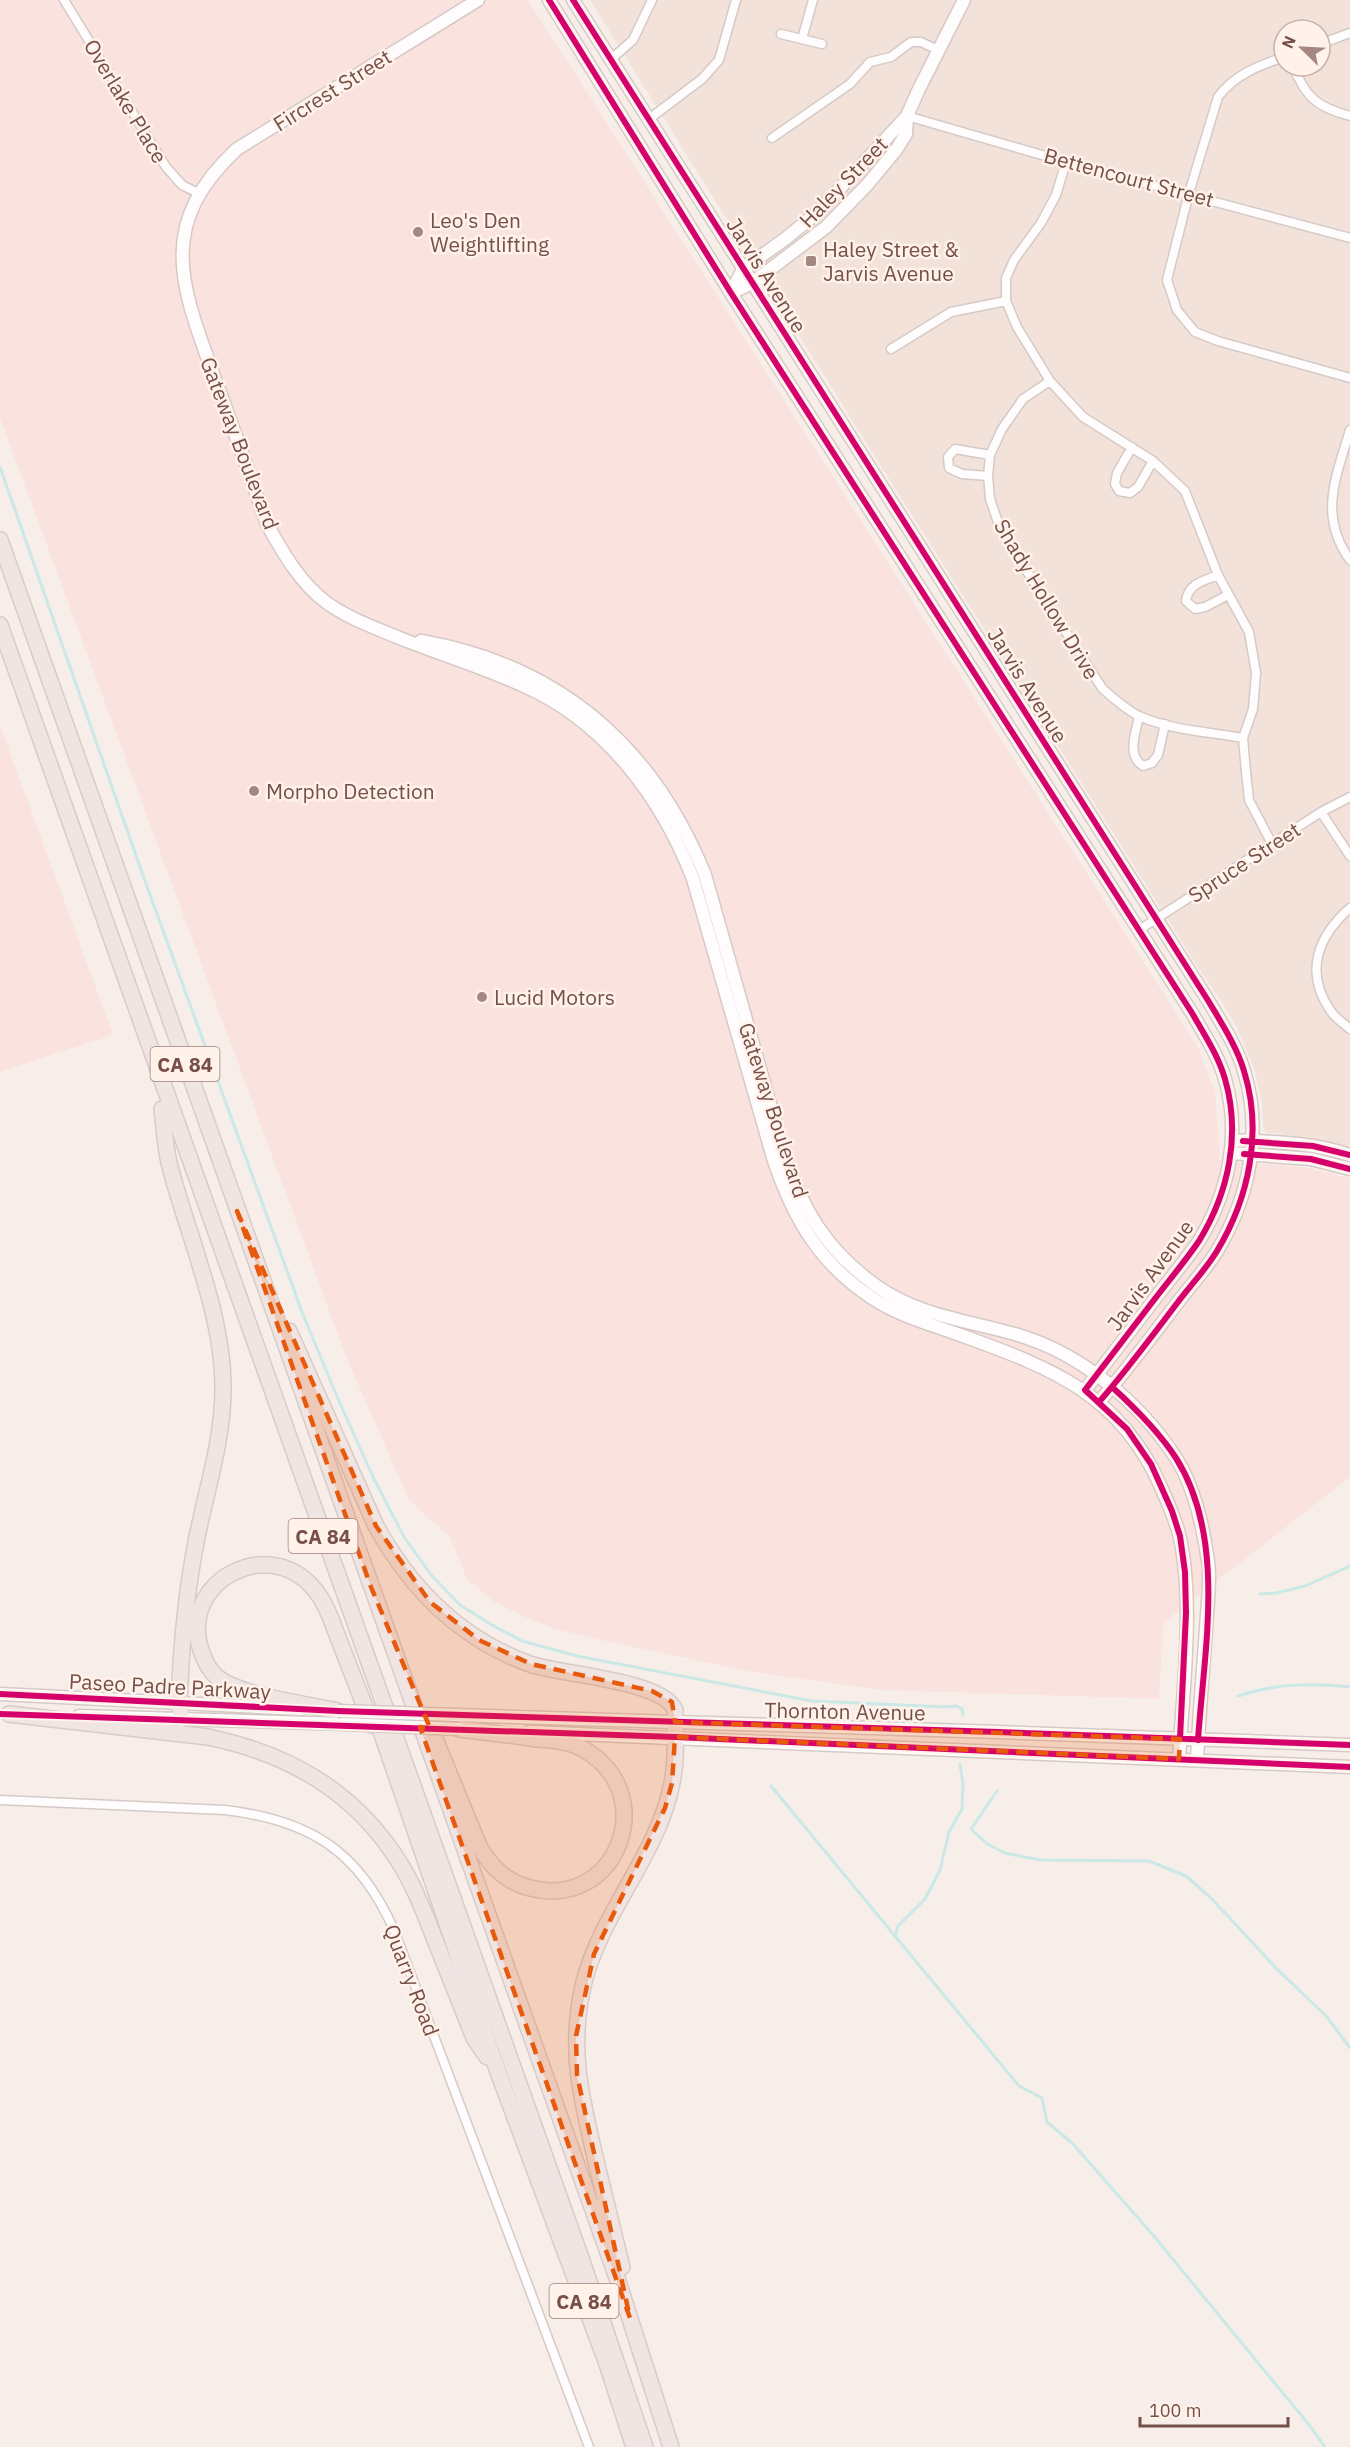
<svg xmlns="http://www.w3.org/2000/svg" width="1350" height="2447" font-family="'IBM Plex Sans',sans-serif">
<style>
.residential{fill:#f3e2d9;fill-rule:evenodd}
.commercial{fill:#fae3df}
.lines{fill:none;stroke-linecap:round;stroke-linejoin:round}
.stream{stroke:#cae9e6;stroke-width:3}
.street-casing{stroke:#d5cac6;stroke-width:11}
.secondary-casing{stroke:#d6c9c6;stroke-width:15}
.highway-casing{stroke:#d8cbc8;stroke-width:18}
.street{stroke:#fefcfc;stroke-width:8}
.secondary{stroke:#fefcfc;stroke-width:12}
.highway{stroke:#f1e5e4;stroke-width:15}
.secondary-bridge-casing{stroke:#d6c9c6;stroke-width:15;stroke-linecap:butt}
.secondary-bridge{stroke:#fefcfc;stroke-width:12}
.cycleway-casing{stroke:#fff2ea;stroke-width:10}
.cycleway{stroke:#d6006c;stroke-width:6}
.marked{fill:#e8590c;fill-opacity:0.2;stroke:#e8590c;stroke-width:4.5;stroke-dasharray:12 8;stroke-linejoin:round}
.poi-dot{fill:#a38780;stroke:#fff2ea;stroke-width:2}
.labels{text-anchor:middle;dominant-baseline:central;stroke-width:5;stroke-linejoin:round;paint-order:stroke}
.shield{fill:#fff2ea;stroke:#9f8079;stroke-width:1.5}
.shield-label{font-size:20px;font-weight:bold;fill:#764f48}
.street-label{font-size:21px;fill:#764f48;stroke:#fff2ea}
.poi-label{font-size:21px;fill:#764f48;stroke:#fff2ea;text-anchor:start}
</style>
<rect width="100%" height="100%" fill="#f7eee9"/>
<path class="residential" d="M590,0H1350V1146L1275,1133L1267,1134L1263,1127L1262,1102L1254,1068L1236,1026L1221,1000L1201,972L857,428ZM1284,30H1320V66H1284Z"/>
<path class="commercial" d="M0,0H528L1198,1047L1215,1092L1220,1160L1302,1167L1350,1178V1477L1163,1623L1159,1699L881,1690L753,1672L609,1642L552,1628L523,1616L493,1601L467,1579L450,1537L409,1500L347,1359L0,418Z
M0,725L113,1035L0,1072Z"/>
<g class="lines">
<path class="stream" d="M0,467L141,870L302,1312L338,1399L374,1479L404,1537L432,1576L460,1605L492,1625L522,1641L577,1656L812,1701L945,1707L957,1706L962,1709L963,1715
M1260,1594L1276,1593L1305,1586L1350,1566
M1238,1696C1278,1683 1310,1683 1350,1687
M771,1786L1019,2086L1042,2098L1047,2122L1072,2143L1153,2235L1310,2426L1325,2447
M997,1791L971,1829L987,1844L1005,1853L1040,1860L1149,1861L1186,1876L1211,1898L1276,1968L1327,2017L1350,2048
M895,1937L898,1926L925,1899L940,1870L949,1832L962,1809L963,1784L960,1764"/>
<g class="street-casing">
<path id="street" d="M64,0L166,167L182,185L198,193
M781,34L822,44
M802,39L813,0
M1320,44L1350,33
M1284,57C1258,66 1234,75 1218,97L1189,193L1167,280L1177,310L1195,332L1218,341L1350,378
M610,60L633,40L652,0
M1293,66C1306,98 1317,107 1350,116
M907,116L1066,162L1350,238
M649,119L702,79L719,60L736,0
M772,138L850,84L870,62L891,57L911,42H921L938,50
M1066,162L1056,195L1041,223L1014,260L1006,278V301L1017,327L1050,381L1083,417L1153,461L1185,491L1218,575L1249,632L1256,673L1253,709L1243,738L1246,772L1249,800L1272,844
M891,349L951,312L1006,301
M1050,381L1023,399L1002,429L990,455L988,476L990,499L1001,531L1102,688C1113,698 1125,709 1139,716C1170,730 1210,732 1243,738
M1350,430C1336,477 1318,516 1350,560
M1132,447L1117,473L1115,484L1119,491L1130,493L1138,487L1153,461
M988,476L962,474L949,468L948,457L955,449L990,455
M1218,575C1203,581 1188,584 1186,601L1195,609L1205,607L1228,595
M1139,716C1136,733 1126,755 1143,766L1152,763L1158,755L1165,724
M1321,812L1350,856
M1350,908C1318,936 1304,972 1330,1010C1334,1017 1343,1023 1350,1029
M1139,930L1321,812L1350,797
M0,1800L225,1810C310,1820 359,1851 394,1930L589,2447"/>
</g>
<g class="secondary-casing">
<path id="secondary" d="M478,0L237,149C153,227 183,289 216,382C234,429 250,476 267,524C283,553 300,583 327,603C348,618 373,627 397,637C439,654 483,667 524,686C606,722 662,799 693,879L774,1161C794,1219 819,1263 872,1298C899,1316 933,1325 963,1336C1052,1368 1121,1395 1161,1487C1168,1503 1176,1520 1180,1538C1194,1604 1183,1690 1179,1759
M549,0L731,293L1192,1013C1204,1034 1218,1055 1225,1079C1241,1134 1229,1192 1199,1241C1186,1260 1171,1278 1157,1296C1133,1327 1109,1359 1085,1390
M573,0L1209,1002C1222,1024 1237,1047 1244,1071C1263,1132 1249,1198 1217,1251C1206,1269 1191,1285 1178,1302C1152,1336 1127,1370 1099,1402
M731,293L752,283L826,227L867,185L896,150L906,134L907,116L919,89L964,0
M731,293L743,269L785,239L818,212L907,116
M421,641C559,665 653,746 705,875L785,1157C805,1214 828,1252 878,1287C919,1316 971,1321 1018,1335C1082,1354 1140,1403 1176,1458C1195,1488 1203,1526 1208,1561C1211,1582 1207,1607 1206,1629C1203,1673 1199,1716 1197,1760
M1233,1140C1273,1142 1312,1142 1350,1155
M1232,1153L1311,1159L1350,1169
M0,1694L301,1709
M456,1715L998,1732L1350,1745
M79,1716L343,1724
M529,1732L1350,1767"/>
</g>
<g class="highway-casing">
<path id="highway" d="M0,540L616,2275L671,2447
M0,625L582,2261L645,2447
M162,1109C164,1126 165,1145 169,1163C187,1234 224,1315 223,1389C223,1439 207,1488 197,1537C186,1592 181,1648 179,1704L182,1719
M289,1331L376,1526C411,1589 460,1639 530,1664C561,1675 663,1680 675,1710C675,1734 677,1760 672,1783C658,1855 602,1911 584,1982C568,2048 581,2097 596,2161C605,2197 613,2232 622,2267
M338,1711C308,1704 238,1696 216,1676C210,1671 205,1661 202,1653C175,1581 273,1530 318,1594C328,1607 333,1625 339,1640C350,1668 361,1696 372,1725
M9,1714L208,1737C290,1754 356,1792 401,1865C415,1888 425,1914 435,1940C448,1973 461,2005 474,2038L487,2057
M375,1714L498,2072L606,2361L634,2447
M431,1729L479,1846C491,1867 506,1882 530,1888C619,1911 662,1790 581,1748C568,1741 551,1740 536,1739C511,1735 485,1732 459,1729"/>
</g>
<use href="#street" class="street"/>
<use href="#secondary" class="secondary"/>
<use href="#highway" class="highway"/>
<g class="secondary-bridge-casing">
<path id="secondary-bridge" d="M338,1711L456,1715
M343,1724L459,1729"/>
</g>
<use href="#secondary-bridge" class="secondary-bridge"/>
<g class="cycleway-casing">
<path id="cycleway" d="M549,0L731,293L1192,1013C1204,1034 1218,1055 1225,1079C1241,1134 1229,1192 1199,1241C1186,1260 1171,1278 1157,1296C1133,1327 1109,1359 1085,1390L1127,1429L1151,1464L1172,1511L1180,1536L1185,1572L1186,1613L1180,1739
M573,0L1209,1002C1222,1024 1237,1047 1244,1071C1263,1132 1249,1198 1217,1251C1206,1269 1191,1285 1178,1302C1152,1336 1127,1370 1099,1402
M1243,1141L1313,1146L1350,1155
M1244,1154L1311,1159L1350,1169
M1112,1387C1135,1408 1159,1432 1176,1458C1227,1539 1204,1650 1198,1740
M0,1694L338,1711L998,1732L1350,1745
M0,1714L675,1737L1350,1767"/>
</g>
<use href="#cycleway" class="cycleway"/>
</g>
<path class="marked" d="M237,1211L376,1526L430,1602L479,1640L531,1664L652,1691L672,1702L675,1722L1180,1739L1179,1759L675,1737L672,1783L665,1808L594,1954L576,2036L577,2075L630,2318L420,1727L430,1728L371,1587Z"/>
<g class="poi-dot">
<circle cx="418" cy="232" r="6"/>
<rect x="805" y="255" width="12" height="12" rx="3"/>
<circle cx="254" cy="791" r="6"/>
<circle cx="482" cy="997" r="6"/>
</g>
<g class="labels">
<g class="shield">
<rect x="150.5" y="1047" width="69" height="34" rx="4.5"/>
<rect x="288.5" y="1519" width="69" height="34" rx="4.5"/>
<rect x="549.5" y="2284" width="69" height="34" rx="4.5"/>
</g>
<g class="shield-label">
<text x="185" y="1064">CA 84</text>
<text x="323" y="1536">CA 84</text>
<text x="584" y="2301">CA 84</text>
</g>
<g class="street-label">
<text transform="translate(332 90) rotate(-32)">Fircrest Street</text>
<text transform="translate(126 101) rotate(59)">Overlake Place</text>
<text transform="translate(1129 177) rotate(15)">Bettencourt Street</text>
<text transform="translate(843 182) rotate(-46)">Haley Street</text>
<text transform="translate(767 275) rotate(58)">Jarvis Avenue</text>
<text transform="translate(240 443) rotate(69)">Gateway Boulevard</text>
<text transform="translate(1047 599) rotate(59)">Shady Hollow Drive</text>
<text transform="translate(1028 685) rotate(58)">Jarvis Avenue</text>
<text transform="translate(1244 862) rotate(-33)">Spruce Street</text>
<text transform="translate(774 1110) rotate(72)">Gateway Boulevard</text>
<text transform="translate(1150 1275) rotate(-54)">Jarvis Avenue</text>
<text transform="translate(170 1686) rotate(3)">Paseo Padre Parkway</text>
<text transform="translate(845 1711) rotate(1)">Thornton Avenue</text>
<text transform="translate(412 1980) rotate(69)">Quarry Road</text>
</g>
<g class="poi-label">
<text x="430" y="220">Leo's Den<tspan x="430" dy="24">Weightlifting</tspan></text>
<text x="823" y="249">Haley Street &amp;<tspan x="823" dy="24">Jarvis Avenue</tspan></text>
<text x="266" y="791">Morpho Detection</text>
<text x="494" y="997">Lucid Motors</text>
</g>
</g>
<g transform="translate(1302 48) rotate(294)"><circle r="28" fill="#fff2ea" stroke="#c8b1a9" stroke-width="1.5"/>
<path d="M0-4.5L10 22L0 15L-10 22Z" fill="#a38780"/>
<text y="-9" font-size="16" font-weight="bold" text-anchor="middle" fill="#764f48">N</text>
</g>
<path d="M1140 2417v9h148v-9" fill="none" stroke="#764f48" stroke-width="3"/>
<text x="1149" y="2417" font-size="18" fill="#764f48" stroke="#fff2ea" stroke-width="4.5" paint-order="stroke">100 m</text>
</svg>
